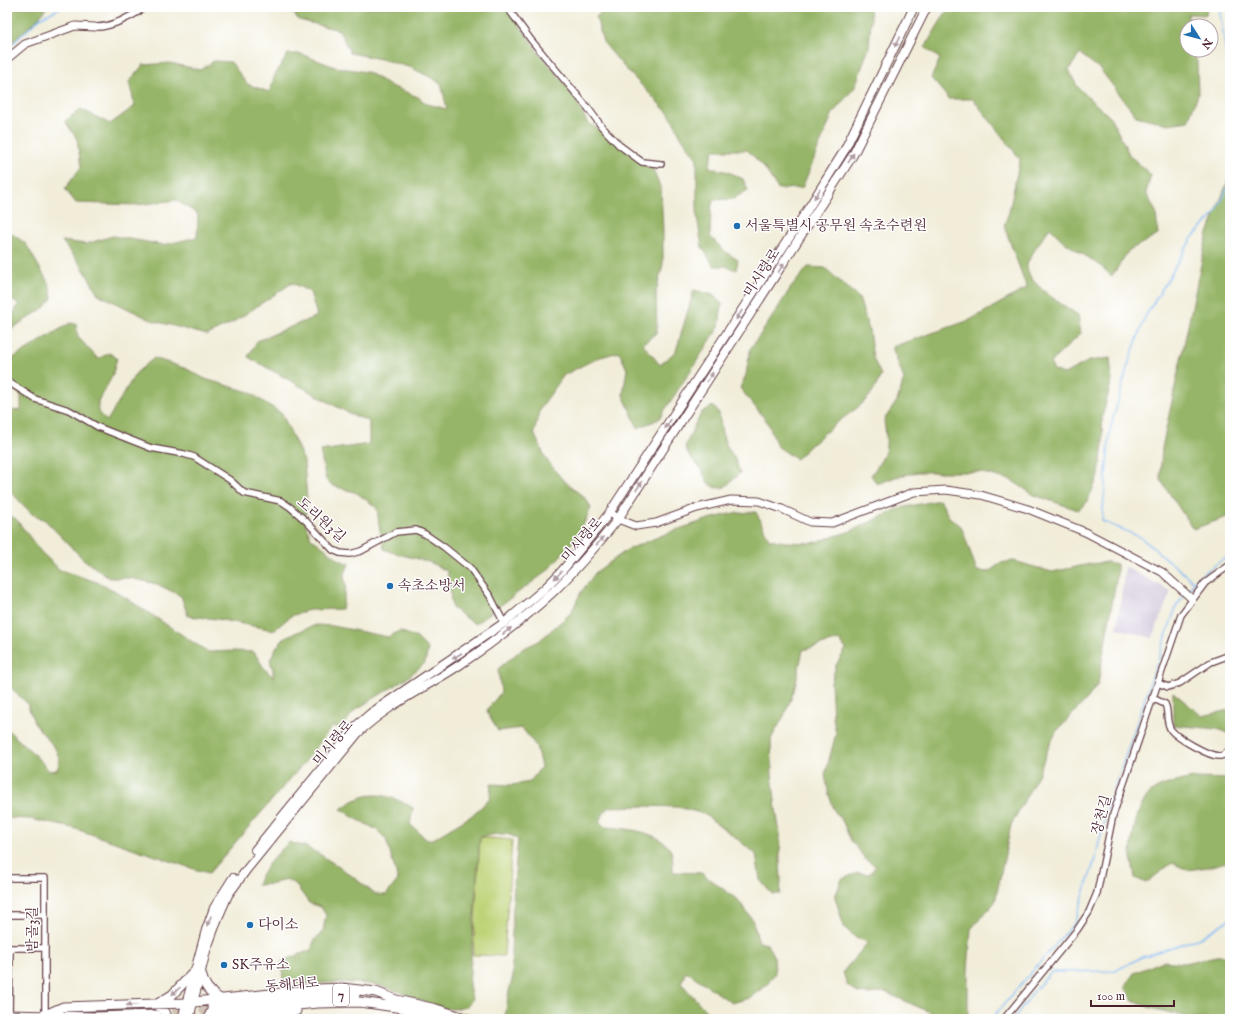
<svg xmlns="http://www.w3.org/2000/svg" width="1237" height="1026" font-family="'IM FELL English','Noto Serif KR',serif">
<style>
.industrial{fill:#cbbfd5}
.green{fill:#bdd377;stroke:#847951}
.forest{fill:#96b568;stroke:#706a4a}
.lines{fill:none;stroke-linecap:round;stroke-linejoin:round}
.stream{stroke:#85bbf4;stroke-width:1.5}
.primary-tunnel{stroke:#d0c4b6;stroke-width:9;stroke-dasharray:9 4.5;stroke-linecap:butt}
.minor-casing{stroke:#633e45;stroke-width:8}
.tertiary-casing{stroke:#633e45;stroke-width:9}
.secondary-casing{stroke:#633e45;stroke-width:10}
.primary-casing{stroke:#633e45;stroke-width:11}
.minor{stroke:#fff;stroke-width:5.5}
.tertiary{stroke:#fff;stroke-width:7}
.secondary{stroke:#fff;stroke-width:8}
.primary{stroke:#fff;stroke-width:9}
.oneway{fill:#ae9aa0}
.poi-dot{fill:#1f6fb2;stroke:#fff;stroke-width:1.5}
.labels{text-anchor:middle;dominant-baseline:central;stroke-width:3;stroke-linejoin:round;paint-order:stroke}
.shield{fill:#fff;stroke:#80626b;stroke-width:1}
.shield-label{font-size:13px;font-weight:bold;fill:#4a1f2b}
.poi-label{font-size:14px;fill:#4a1f2b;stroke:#fff;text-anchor:start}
.street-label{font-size:14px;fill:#4a1f2b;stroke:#fff}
</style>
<rect width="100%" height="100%" fill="#fff"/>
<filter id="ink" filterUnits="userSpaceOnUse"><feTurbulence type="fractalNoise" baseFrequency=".025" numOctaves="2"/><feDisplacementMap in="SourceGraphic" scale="8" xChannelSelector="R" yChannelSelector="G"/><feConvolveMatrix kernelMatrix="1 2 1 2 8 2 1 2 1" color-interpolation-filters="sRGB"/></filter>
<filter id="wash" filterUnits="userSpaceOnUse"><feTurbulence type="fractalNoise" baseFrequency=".012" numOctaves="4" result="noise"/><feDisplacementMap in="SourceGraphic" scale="16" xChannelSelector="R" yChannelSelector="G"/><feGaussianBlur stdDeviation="0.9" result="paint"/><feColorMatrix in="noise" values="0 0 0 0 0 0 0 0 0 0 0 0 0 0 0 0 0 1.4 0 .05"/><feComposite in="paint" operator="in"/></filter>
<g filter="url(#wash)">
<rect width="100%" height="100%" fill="#f1edd9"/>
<path class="industrial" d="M1125,567L1171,591L1152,638L1117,628Z"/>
<path class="green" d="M480,837L512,840L504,956L473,955Z"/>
<path class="forest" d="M7,7H47L38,19L12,42H7Z
M288,7H507L536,49L573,94L587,122L638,154L652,166L661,189L663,231V264L656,292L657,332L643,344L660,365L676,351L694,290L713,295L722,304L719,327L659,419L638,428L623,395L627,369L619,352L597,358L564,375L540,409L534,433L546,459L562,479L586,499L591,507L579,535L546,572L475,624L452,608L447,571L429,562L391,552L384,549L379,525L377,508L357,493L334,486L326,480L320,451L369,444V421L350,414L248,357L257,341L317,316L310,292L292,283L232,323L207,335L151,320L98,294L83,268L62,241L86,244L113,236L164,245L197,237L198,214L176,200L138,205L76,203L65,189L81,167L77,139L65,121L81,109L110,124L135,106L129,82L143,65L170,63L200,70L214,61L231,62L247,84L269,92L275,75L288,54H301L335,67L367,72L391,86L418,97L427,104L447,109L441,83L412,68L381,59L350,53L339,30L299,20Z
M606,7H870L871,18L869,47L855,87L833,113L802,188L778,189L763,166L747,150H714L709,167L728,172L743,179L748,190L733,199L713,200L711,210L710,236L724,251L738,260L736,270L725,266H714L702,247L697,216V159L682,138L670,115L624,67L603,42L596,17Z
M949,7H1207L1206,15L1188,14L1189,26H1187V50H1193L1197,62L1198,95L1188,121L1168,124L1136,116L1100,69L1080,54L1069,70L1077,86L1092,101L1111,118L1130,156L1151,175L1146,193L1156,212L1158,235L1129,250L1112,276L1098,264L1064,242L1050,228C1045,234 1028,259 1027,265C1025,283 1065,306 1078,315L1081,333L1050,363L1054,370L1064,374L1089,361L1110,358L1112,380L1102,417L1103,444L1099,475L1087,502L1078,510L1034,495L1011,480L979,472H918L896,477L877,484L871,475C888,452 888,449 884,420L897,401L904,379L892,347L970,320L1027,288L1004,226L1009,212L1020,159L973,99H949L931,78L940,59L925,47Z
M1230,175V516L1193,529L1160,479L1162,448L1207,236Z
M7,230L26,244L50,286L52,298L45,307L7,332V320L12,316L19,304L12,300L7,302Z
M808,267L825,268L859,298L869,330L873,358L881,375C869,405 856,407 833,426C820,436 808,448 796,459L777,446L768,423L740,388L746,375L750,349L769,322L790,289Z
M70,323L76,324L78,337L98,359L109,353L117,358L112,377L98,401V412L107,421L136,373L154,358L187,369L205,379L249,392L282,414L304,461L307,499L305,523L311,538L340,560L349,564L344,576L346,586L342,609L309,610L291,616L274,630L217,619L188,616L181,596L157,584L130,578H109L82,558L45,520L32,514L7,488V411L21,410V395L10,387L9,368L13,358Z
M713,406L719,413L722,433L727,447L735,459L740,473L725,487L716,488L708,483L701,469L690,457L685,447L695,424L702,412Z
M940,500L949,517L961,526L977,571L989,572L1000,563L1014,561L1052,572L1090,564L1107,562L1117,564V575L1098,684L1087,699L1056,732L1047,751L1038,775L1011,825L995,902L971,929L968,971V1013L964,1019H945L885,992L868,994L858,993L847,985L843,972C850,962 860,953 868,942L856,938L844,927L835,897L842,879L857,873L869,874L876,866L866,860L850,839L843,822L835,812L829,795L825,775L836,733L833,718L831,683L836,665L846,649L839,640L803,650L794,691L784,716L771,739L772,774L776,809L780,834V860L781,881L780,894H772L760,880L756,854L731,834L704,814L678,807L644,806L608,807L599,821L604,827C623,828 661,831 671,851C673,856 673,866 673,872L701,873L738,900L752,919L759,942L767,944L774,957L775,973L767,985L749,998L732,1003L686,971L681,983L708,1013L712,1019H507L505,1016L509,991L513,976L511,954L514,883L518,840C508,830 493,835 480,837L469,986L472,999L466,1007C461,1008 456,1009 451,1009C426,1006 405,992 381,986C351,979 313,985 283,984L282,961L311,950L314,941L323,931L326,915L321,907L309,903L295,884L286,879L273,884L257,885C262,868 277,854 289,842L306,847L321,855L352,876L375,894L386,895L398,880L386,839L377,830L353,817L341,809C367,789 386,792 413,808L410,824L427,840L433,839L471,816L490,799L491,784L512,785L530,782L541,767L536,746L522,728L498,731L489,716L487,710L501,692L498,669L522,649L539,641L571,613L581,592L596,572L627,550L670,532L709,519L734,513L756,512L769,539L785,542L813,543L851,531L900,508Z
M7,514L16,519L41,552L60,570L100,583L117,592L208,652L235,651L254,652L264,668L273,677V670L270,660L277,646L287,636L316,625L333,626L388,637L400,631L417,638L428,649L425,663L407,678L355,710L342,727H332L304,763L209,873L197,870L73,828L30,819L7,818V729C21,743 37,755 49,771L57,770L60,760L55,748L34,723L27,703L7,684Z
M1173,692L1202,716L1230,710V734L1217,729L1173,725Z
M1193,778L1230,779V861L1208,867L1188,870L1172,863L1146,883L1135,878C1134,871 1132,863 1131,857C1131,838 1137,806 1150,793C1160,784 1180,781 1193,778Z
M1221,955L1230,960V1019H1194L1148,1007L1133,1000L1125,987L1134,973L1163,961L1184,963Z"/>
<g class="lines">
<path class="stream" d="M1219,7L1230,77
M7,49L40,18L62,7
M1194,582L1140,537L1102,521L1110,430L1128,365L1145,317L1165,284L1192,238L1215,214L1230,183
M1188,591L1199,576L1230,555
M992,1019L998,1011L1075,922L1096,856L1105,816L1176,607L1184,595
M1014,1019L1034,991L1051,972L1115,971L1142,957L1200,938L1230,919"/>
</g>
</g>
<g filter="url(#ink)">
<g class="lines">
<path class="primary-tunnel" d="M159,1014L212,1007
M188,1016L210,1014"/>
<g class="minor-casing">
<path id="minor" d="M507,7L531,40L588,108L602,127L619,145L642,162L661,164
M95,27C110,28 133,16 145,7
M7,381L35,399L69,410L98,427L113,433L151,448L184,454L194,457L230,480L244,493L281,501L290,507L306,521L333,550L340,553L350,554L361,551L396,532L416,530L425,534L444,547L470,568L490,596L504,623
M1158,683L1168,687L1180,683L1211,662L1230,655
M1152,698L1165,704C1169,712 1165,721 1171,730C1177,738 1210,757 1220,756C1223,756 1227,752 1230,750
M7,878H45V1017
M7,915H45
M8,948H45
M9,1015L10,948
M1004,1019L1077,930L1089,912L1097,893L1113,815L1181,615L1205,583L1230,565"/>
</g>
<g class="tertiary-casing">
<path id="tertiary" d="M7,59L25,44L75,26L95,27
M610,512L618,519L636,526L656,523L697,508L731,500L759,501L782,509L810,522L832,523L914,492L946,490L981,495L1028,509L1085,532L1162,572L1192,599"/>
</g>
<g class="secondary-casing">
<path id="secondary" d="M255,850L357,725L371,713L504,623L544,589L561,572L596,530L610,512L806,212L844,151L914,7
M182,1019L206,930L214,908L233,878
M189,1019L206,951L218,918L228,895L247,869L358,733C388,704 427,687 461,664C494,642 525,618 554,591C577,569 598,544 618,519L853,155L927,7"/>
</g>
<g class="primary-casing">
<path id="primary" d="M201,973C203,985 210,993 220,999
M392,999L436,1009L468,1019
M159,1003L172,995L193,973
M156,1004L162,1008L166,1014L165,1019
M212,1007L297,998L355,995
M210,1014L318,1003L360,1002L403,1008L449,1019
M7,1015L96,1017L156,1015
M45,1015L63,1007L185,1003L318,989L342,988L376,992L396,1000
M224,1019L296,1011"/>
</g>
<use href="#minor" class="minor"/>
<use href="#tertiary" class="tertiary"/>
<use href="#secondary" class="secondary"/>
<use href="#primary" class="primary"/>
</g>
<defs><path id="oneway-solid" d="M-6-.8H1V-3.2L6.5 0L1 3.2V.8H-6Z"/></defs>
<g class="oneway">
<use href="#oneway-solid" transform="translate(897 42) rotate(116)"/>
<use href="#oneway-solid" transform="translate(851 158) rotate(-60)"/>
<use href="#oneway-solid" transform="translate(817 194) rotate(122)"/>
<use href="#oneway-solid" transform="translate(781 268) rotate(-57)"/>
<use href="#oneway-solid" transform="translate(739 315) rotate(123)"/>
<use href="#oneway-solid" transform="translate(710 377) rotate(-57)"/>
<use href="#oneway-solid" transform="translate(668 424) rotate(123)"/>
<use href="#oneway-solid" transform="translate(639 486) rotate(-57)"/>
<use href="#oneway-solid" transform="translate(600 541) rotate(-50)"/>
<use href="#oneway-solid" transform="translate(558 575) rotate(134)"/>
<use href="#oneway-solid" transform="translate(507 631) rotate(-38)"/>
<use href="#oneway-solid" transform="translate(457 656) rotate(147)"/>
<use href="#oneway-solid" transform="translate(209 921) rotate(112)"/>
<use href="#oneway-solid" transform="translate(176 991) rotate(138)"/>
<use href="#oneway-solid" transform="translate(132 1005) rotate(178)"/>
</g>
</g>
<g class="poi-dot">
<circle cx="737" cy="226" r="4"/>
<circle cx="390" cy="586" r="4"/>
<circle cx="250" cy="925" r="4"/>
<circle cx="224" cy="965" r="4"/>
</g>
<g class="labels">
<rect class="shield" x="333" y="984" width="16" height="22" rx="3"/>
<g class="shield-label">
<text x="341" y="995">7</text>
</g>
<g class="poi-label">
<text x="745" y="226">서울특별시 공무원 속초수련원</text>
<text x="398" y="586">속초소방서</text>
<text x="258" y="925">다이소</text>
<text x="232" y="965">SK주유소</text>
</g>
<g class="street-label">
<text transform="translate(762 273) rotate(-57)">미시령로</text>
<text transform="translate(321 520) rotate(42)">도리원3길</text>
<text transform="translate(582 540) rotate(-49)">미시령로</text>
<text transform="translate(333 743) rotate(-50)">미시령로</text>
<text transform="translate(1102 815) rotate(-75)">장천길</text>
<text transform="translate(33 929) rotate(-90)">밤골3길</text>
<text transform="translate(292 985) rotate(-5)">동해대로</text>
</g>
</g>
<rect width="1237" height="1026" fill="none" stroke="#fff" stroke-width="24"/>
<g transform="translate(1199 38) rotate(126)"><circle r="19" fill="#ffffff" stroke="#b7a5aa"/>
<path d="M0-3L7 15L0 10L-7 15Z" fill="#1f6fb2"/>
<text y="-6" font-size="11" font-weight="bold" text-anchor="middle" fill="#4a1f2b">N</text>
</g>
<path d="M1091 1000v6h83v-6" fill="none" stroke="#4a1f2b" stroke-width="2"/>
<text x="1097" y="1000" font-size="12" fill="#4a1f2b" stroke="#ffffff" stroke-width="3" paint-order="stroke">100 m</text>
</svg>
